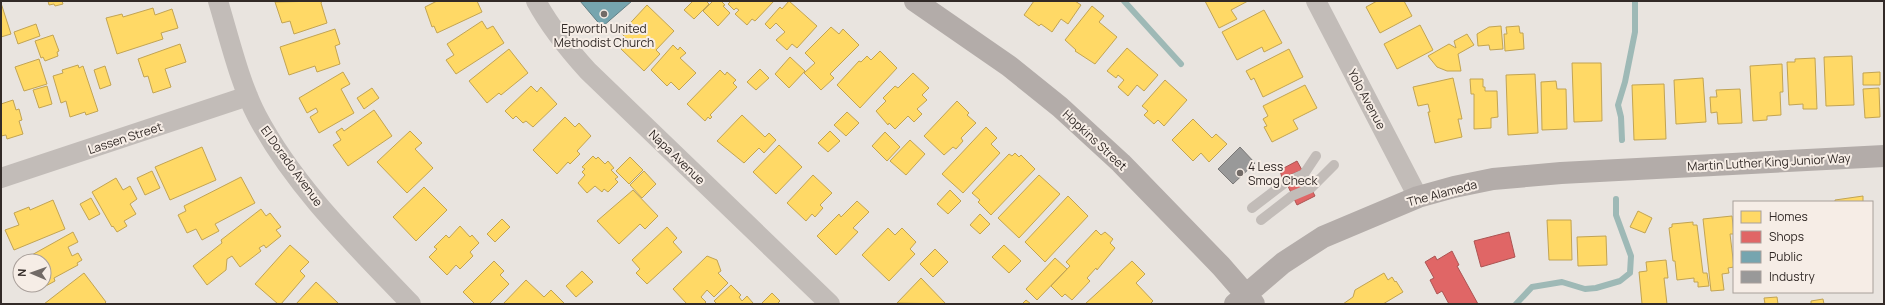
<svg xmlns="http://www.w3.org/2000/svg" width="1885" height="305" font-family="Manrope,sans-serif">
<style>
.homes{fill:#ffd966;stroke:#c2a453}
.shops{fill:#e06666;stroke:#ac5453}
.public{fill:#76a5af;stroke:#628086}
.industry{fill:#999;stroke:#7a7877}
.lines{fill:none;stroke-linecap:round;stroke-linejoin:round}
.stream{stroke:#9eb9b6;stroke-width:6}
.lane{stroke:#c2bcb8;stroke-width:10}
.street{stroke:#c2bcb8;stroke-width:20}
.secondary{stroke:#b3aca9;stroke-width:22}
.poi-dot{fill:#726b67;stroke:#f6ede6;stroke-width:1.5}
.labels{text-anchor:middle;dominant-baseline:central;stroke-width:4;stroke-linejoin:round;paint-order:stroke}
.poi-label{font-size:12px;fill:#322a27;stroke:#f6ede6}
.street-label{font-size:12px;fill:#322a27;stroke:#f6ede6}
</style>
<rect width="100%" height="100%" fill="#e9e4df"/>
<path class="homes" d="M48,1H62L63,4L55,6L54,4L49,5Z
M322,1L321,3L327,23L294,34L290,21L282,23L275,2Z
M437,1H477L482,12L437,33L434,26L432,27L425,7Z
M693,1H706L709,4L694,19L684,10Z
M713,1H721L725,5L723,6L730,13L718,26L703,11Z
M731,1H774L755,21L752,19L747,25L735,14L739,10L736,8L734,10L728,4Z
M789,1L817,26L797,48L792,44L787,50L776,40L785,32L776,23L770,29L765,24L780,7L782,9Z
M1034,1H1075L1081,5L1068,24L1061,19L1052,32L1041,24L1039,26L1024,15Z
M1205,1H1248L1231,10L1237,19L1219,28Z
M1377,1H1404L1412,16L1380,33L1366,7Z
M1,3L11,34L1,37Z
M647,5L674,31L656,50L660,54L644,71L621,49L628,40L621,33Z
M1092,6L1104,16L1099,22L1117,37L1095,64L1075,51L1076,50L1065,40Z
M153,8L155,15L172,9L178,28L161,33L163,39L117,54L106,18L122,14L123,17Z
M1264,10L1282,43L1264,52L1262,47L1237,60L1222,32Z
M482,21L487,29L493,26L504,43L456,74L446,60L454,55L447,44Z
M36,24L40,36L18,44L14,32Z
M1420,25L1433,50L1397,69L1384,44Z
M1501,26L1503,49L1490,50L1489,45L1478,46L1477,34L1489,27Z
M1519,26L1520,33H1523L1524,49L1505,51L1504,34H1507L1506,27Z
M831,27L839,34L843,29L859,45L830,74L834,78L821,90L804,73L815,63L805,53Z
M335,29L340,44L335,46L340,64L317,72L315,66L289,75L280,47Z
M1467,34L1474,45L1458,54L1461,71H1447L1437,67L1428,56L1449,44L1456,48L1454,41Z
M53,35L59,51L57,52L58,56L45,61L43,57L41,58L35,41Z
M180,44L186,62L165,69L171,87L153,93L148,76L144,77L138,59Z
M673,45L678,50L680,47L686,53L680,58L696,73L679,90L671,82L667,86L651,70Z
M1127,48L1158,75L1144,91L1137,85L1128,96L1118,87L1124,80L1118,75L1116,78L1107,71Z
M509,49L528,73L501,95L499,93L487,103L469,81Z
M1289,49L1303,77L1263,97L1254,78L1251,80L1246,71Z
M880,51L897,68L860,108L837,85L859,61L861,62L867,56L871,60Z
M1852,56L1854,105L1826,106L1824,57Z
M790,57L805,71L789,88L775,74Z
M1815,58L1817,109H1803V104L1789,105L1787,62H1795V59Z
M39,59L47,84L24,91L15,67Z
M1572,63H1601L1602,121L1574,122Z
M1782,64L1783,92H1780L1781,115L1767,116V120L1753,121L1750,66Z
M78,65L79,68L83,66L98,111L86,115L85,112L70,117L66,101L61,103L53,76L63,73L62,70Z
M105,66L111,85L100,89L94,70Z
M760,69L769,78L756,90L747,82Z
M720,70L725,75L727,72L736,80L733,83L737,87L710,115L712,117L710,119L708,117L705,121L687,104Z
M343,72L350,84L341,89L354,113L319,133L310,117L318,112L316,108L307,113L299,98Z
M1880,72V85H1863V73Z
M913,73L929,88L922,95L927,100L917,109L922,114L914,122L908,116L895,129L889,123L888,125L876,111L886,101L883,98L895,86L898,88Z
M1535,74L1538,133L1508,135L1506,75Z
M1453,78L1462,119H1458L1462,137L1435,143L1428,112H1430L1428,104L1418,106L1413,87Z
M1703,78L1706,122L1676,124L1674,80Z
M1470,79H1483V87H1485V91H1497L1498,117L1491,118V128L1474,129V94H1471Z
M1165,80L1187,100L1164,126L1158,120L1154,124L1144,115L1148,111L1142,106Z
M1556,81L1557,89H1566L1567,129L1542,130L1541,82Z
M1664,84L1666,139L1634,140L1632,85Z
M1305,85L1317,108L1293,120L1298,129L1272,142L1264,127L1267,126L1263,119L1268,116L1263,106Z
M47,86L52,104L39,108L33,90Z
M531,86L537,92L541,87L557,104L533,127L526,121L523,123L516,116L513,119L505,111Z
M372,88L379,98L364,109L357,98Z
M1879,88L1880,117L1865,118L1863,89Z
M1740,89L1742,123L1718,124L1717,112L1711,113L1710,97H1717L1716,90Z
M13,100L16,110L19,109L22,120L19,121L23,134L7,139L6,135L1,136V104Z
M957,101L969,113L967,115L976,123L961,138L963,141L956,149L953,147L944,155L924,136Z
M374,110L392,136L348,166L333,145L341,140L336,132L342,128L344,131Z
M847,112L859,123L846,136L834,125Z
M742,115L765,137L769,133L776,140L764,153L759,148L744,163L717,141Z
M565,117L575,127L579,123L591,136L577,151L580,154L570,164L568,162L557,174L533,150Z
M1193,119L1212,138L1216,134L1227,144L1209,162L1201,153L1193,161L1172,140Z
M986,127L997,138L991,144L1000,153L963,193L942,174Z
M410,131L422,143L415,149L433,168L407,193L377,162Z
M830,131L840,141L828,152L818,143Z
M885,132L900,147L887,161L872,146Z
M910,140L925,154L906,175L890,161Z
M779,145L802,167L776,194L753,172Z
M202,147L216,180L170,200L155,167Z
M1015,153L1019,157L1021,155L1035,169L991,215L978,202L980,200L972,193L1009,154L1012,156Z
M593,156L596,159L598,157L605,164L608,161L614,168L611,170L618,177L615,179L618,182L608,192L604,189L602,192L595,186L587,193L578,183L585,175L582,172L585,169L582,167Z
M630,157L643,170L629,184L616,171Z
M152,171L160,188L145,195L137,178Z
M644,171L656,184L642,198L630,185Z
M813,175L832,193L820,205L823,208L815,217L812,214L806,221L787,203Z
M1039,175L1060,194L1019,238L998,218Z
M241,177L255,203L215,224L219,231L202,240L196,229L187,233L178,215L186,211L184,206Z
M116,178L123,190L130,186L137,199L130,204L136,214L124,221L127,226L117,232L113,226L112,227L92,192Z
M424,187L447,210L416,241L393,217Z
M633,190L658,216L645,229L640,224L619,244L597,221Z
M950,190L961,201L948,214L937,204Z
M1068,196L1088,216L1045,262L1025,242Z
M1863,196V202H1835V200Z
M91,198L100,214L89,220L80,204Z
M53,200L65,229L14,250L5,230L19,225L14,213L29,207L30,210Z
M857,201L869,212L853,228L858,232L836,255L817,236L839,214L841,217Z
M261,209L266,216L270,213L281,227L276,230L281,236L266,248L264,245L259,248L261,251L240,267L232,256L227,259L226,270L207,285L193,266L222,243L221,240Z
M1638,211L1652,218L1645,233L1630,227Z
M980,214L990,224L980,234L970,225Z
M1732,216L1734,234H1730L1734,267L1728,268L1729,273L1722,274L1724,290L1711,291L1703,219Z
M502,219L510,227L495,242L487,234Z
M1547,220H1571L1572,260H1549Z
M1693,222V225H1697L1703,273H1707L1709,286L1698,287V282H1694V278L1677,280L1675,261H1673L1669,228L1672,227V224Z
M460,226L470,237L472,235L479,243L470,252L473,256L460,269L456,265L447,275L429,257L437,249L434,247L446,235L449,238Z
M667,227L677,238L673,242L682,252L647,284L636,273L640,269L632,260Z
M888,228L895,235L902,228L916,242L910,249L915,254L889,281L862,255Z
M1096,230L1101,235L1105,232L1113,239L1110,243L1115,248L1097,270L1096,268L1087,278L1090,281L1072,300L1065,294L1062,297L1051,286L1070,266L1066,262Z
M73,232L78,242L68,247L72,256L78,253L82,260L77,263L78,265L54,278L55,281L42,288L40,285H44V261H21Z
M1606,236L1607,265L1578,266L1577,237Z
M290,245L309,262L300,271L305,276L281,304H278L255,284Z
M1004,245L1021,261L1009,273L992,257Z
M935,249L948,262L933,277L920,264Z
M707,256L717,260L721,271L718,273L728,283L714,297L707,290L701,297L706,302L704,304H687L673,289Z
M1055,258L1067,269L1037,300L1026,289Z
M1666,260L1668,278H1664L1667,304H1642L1639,272L1647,271L1646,262Z
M494,261L504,271L500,275L509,284L489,304H475L463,292Z
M1132,261L1145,274L1136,283L1153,301L1150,304H1085Z
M582,271L593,282L576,297L566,286Z
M84,273L106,302L104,304H44Z
M1384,273L1388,280L1392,277L1395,282L1396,281L1403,292L1383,304H1343L1353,297L1355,290Z
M921,278L946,304L897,303Z
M526,280L544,297L551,290L564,303L562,304H503Z
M316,282L338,303L337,304H296Z
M731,285L741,295L739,297L742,301L747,296L753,303L752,304H717L714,301Z
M772,293L780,301L777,304H761Z
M1777,297L1778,304H1765L1764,298Z
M1823,299L1824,304H1811V301Z
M1026,300L1031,304H1022Z"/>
<path class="shops" d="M1297,161L1302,170L1282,178L1280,170Z
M1302,170L1315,196L1297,205L1284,178Z
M1509,232L1515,257L1481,267L1474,241Z
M1452,251L1459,265L1457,266L1478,304H1449L1442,291L1437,294L1430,280L1434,278L1425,262L1435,256L1437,260Z"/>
<path class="public" d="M580,1H632L602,27Z"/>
<path class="industry" d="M1240,147L1255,163L1233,184L1218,169Z"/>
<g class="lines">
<path class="stream" d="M1124,1L1181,64
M1622,140L1621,117L1618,105L1625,82L1635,32V1
M1516,304L1532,287L1562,282L1585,289L1596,288L1620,281L1630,273L1631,256L1616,215V199"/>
<path class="lane" d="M1252,208L1286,182L1304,174L1316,156
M1261,220L1292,196L1311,188L1334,165"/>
<path class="street" d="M218,1C229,37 240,84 257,116C295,188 356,246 411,304
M536,1C550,27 568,49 588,71L830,304
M1316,1L1418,197
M1,178L248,96"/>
<path class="secondary" d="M915,1L1009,66L1060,107L1121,163L1221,266L1254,304
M1235,304L1283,263L1323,237L1418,197L1454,187L1493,179L1561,173L1884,156"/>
</g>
<g class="poi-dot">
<circle cx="604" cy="14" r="4"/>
<circle cx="1240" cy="173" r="4"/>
</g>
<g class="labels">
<g class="poi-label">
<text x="604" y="28">Epworth United<tspan x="604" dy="14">Methodist Church</tspan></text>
<text x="1248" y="166" text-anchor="start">4 Less<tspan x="1248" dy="14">Smog Check</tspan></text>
</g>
<g class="street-label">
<text transform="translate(1367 99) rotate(62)">Yolo Avenue</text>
<text transform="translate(125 138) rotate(-18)">Lassen Street</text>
<text transform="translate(1095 140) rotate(43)">Hopkins Street</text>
<text transform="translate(677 157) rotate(44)">Napa Avenue</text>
<text transform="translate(1769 162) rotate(-3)">Martin Luther King Junior Way</text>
<text transform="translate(292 166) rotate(54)">El Dorado Avenue</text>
<text transform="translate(1442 193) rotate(-15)">The Alameda</text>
</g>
</g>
<rect width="1885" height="305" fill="none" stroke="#322a27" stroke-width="4"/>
<rect x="1733" y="201" width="140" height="92" fill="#f6ede6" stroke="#a89f9a"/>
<rect x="1741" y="211" width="20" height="12" fill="#ffd966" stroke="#a89f9a"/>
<text x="1769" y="221" font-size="12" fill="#322a27">Homes</text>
<rect x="1741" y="231" width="20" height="12" fill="#e06666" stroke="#a89f9a"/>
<text x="1769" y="241" font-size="12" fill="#322a27">Shops</text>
<rect x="1741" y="251" width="20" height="12" fill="#76a5af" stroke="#a89f9a"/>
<text x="1769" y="261" font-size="12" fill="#322a27">Public</text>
<rect x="1741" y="271" width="20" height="12" fill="#999999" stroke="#a89f9a"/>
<text x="1769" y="281" font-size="12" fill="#322a27">Industry</text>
<g transform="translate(32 273) rotate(272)"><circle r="19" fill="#f6ede6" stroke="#a89f9a"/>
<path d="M0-3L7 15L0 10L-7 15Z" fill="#726b67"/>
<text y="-6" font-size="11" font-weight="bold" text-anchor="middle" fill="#322a27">N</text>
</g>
</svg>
